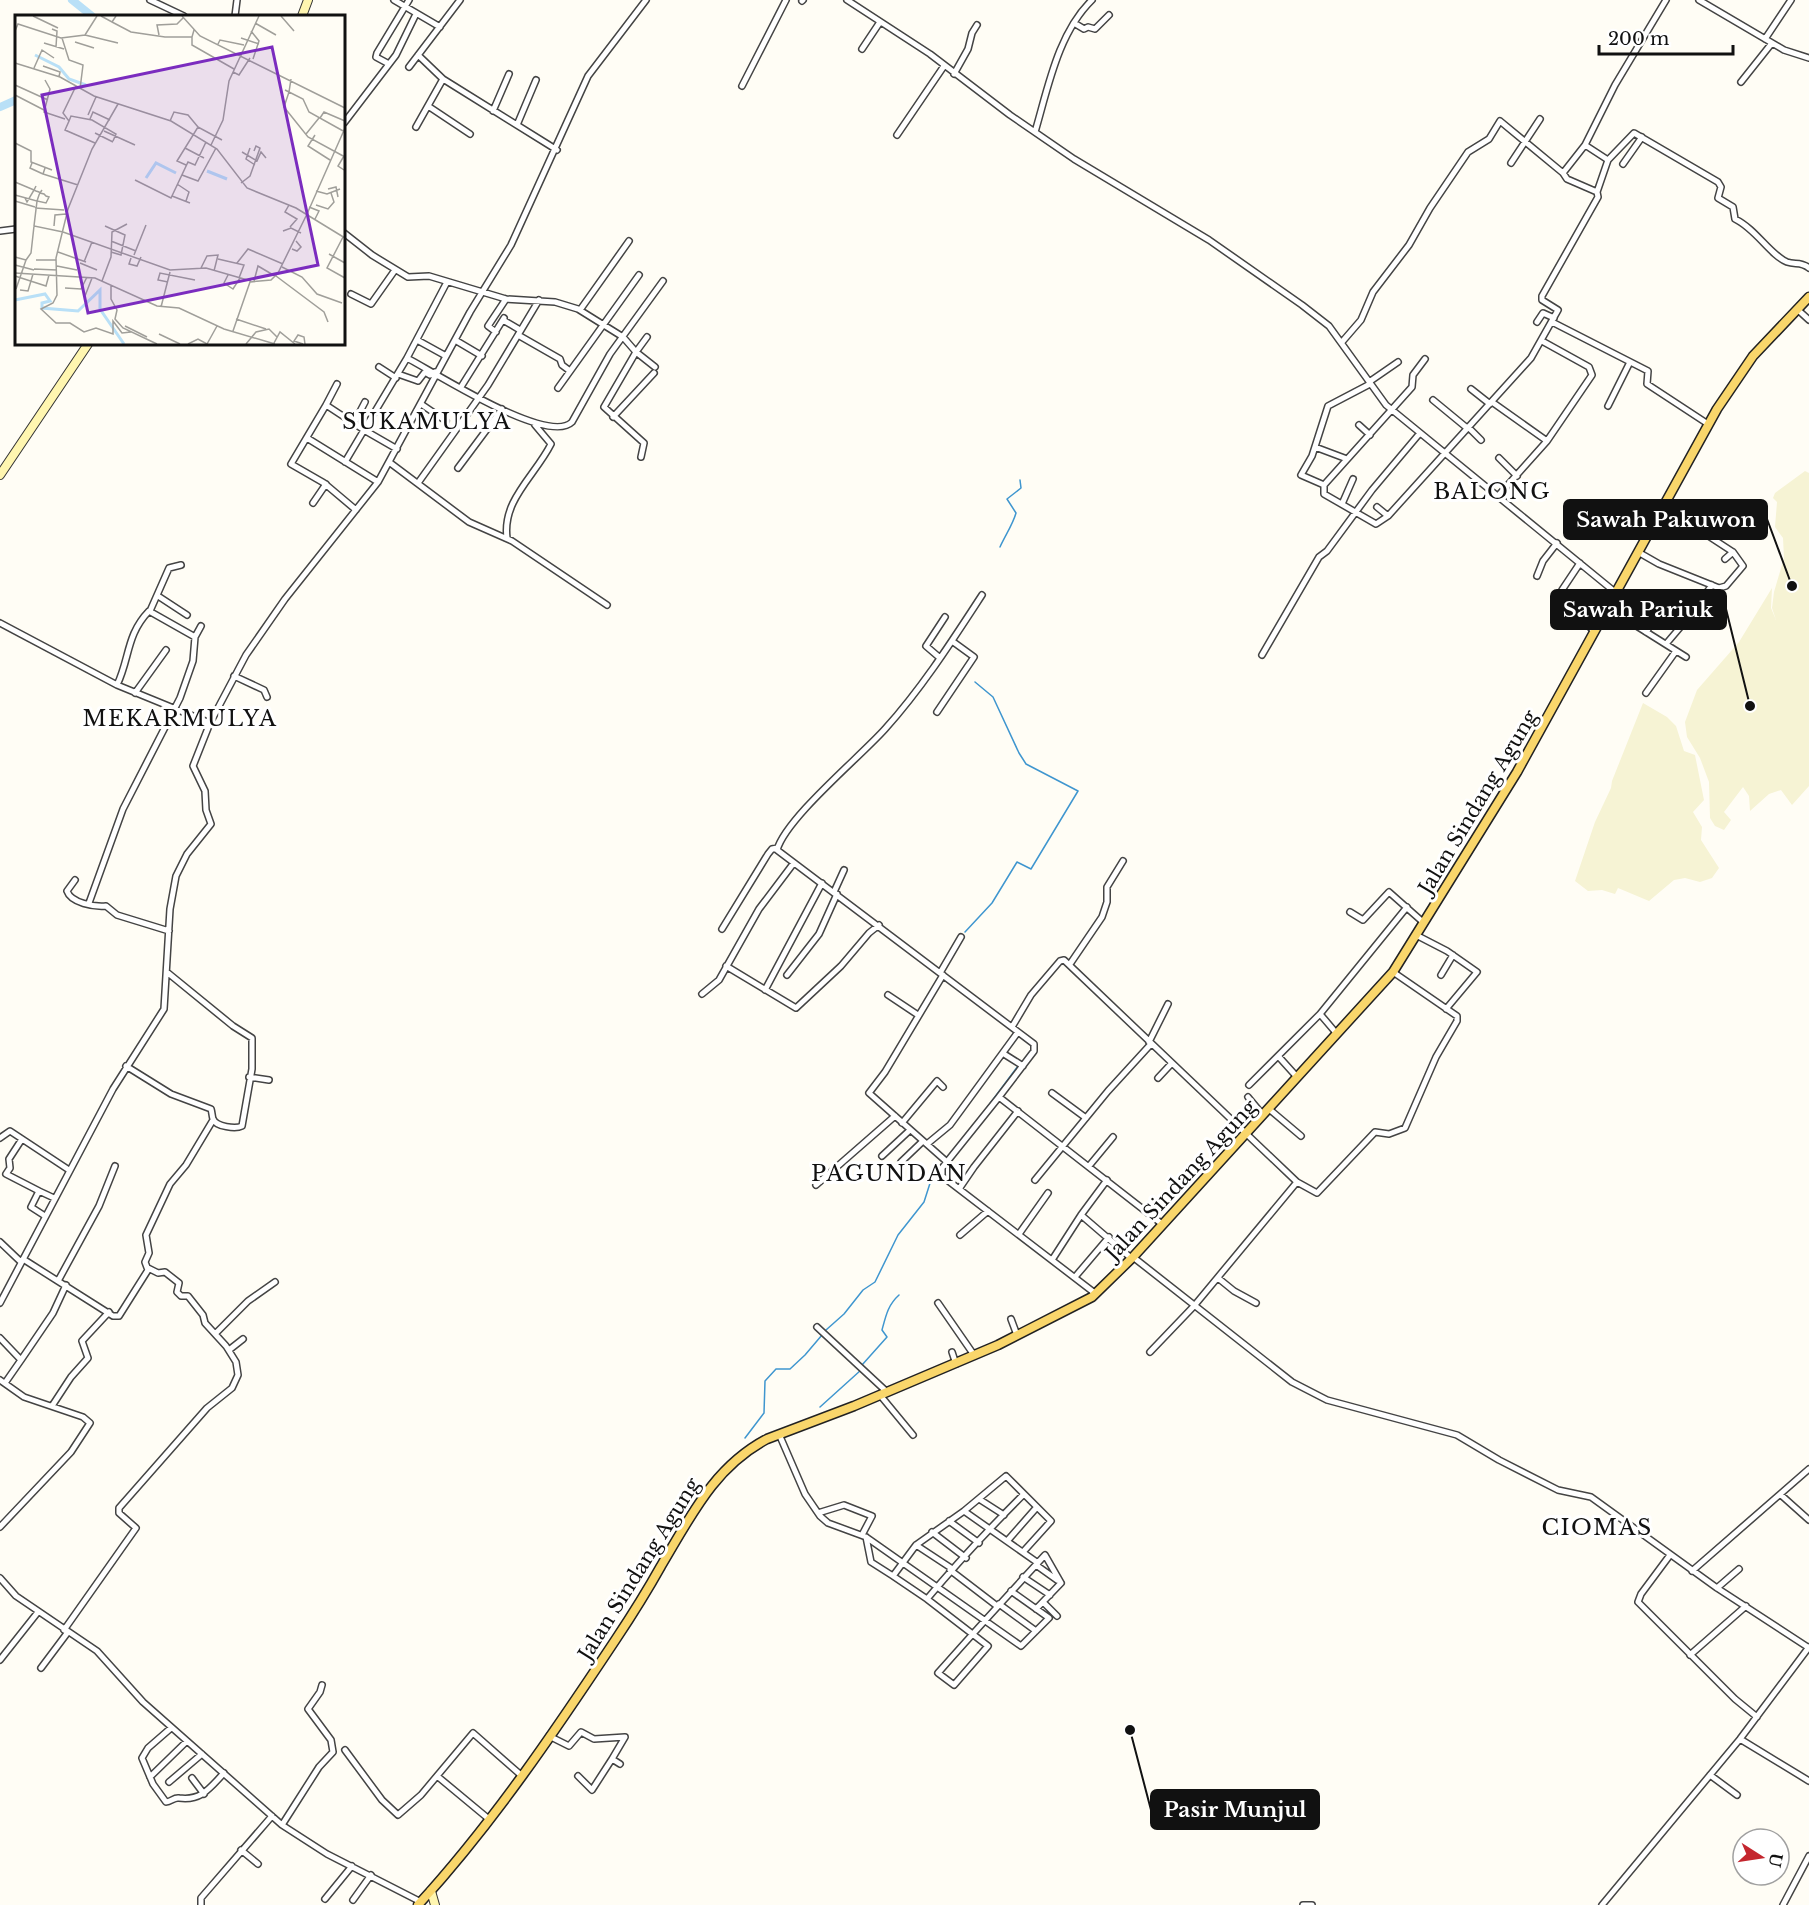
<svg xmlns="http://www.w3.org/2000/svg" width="1809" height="1905" font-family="'Libre Baskerville',serif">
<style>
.farmland{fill:#f6f3d4}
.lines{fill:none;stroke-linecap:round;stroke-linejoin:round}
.stream{stroke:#3f96cf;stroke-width:1.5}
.river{stroke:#b9e0f7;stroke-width:8}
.minor-casing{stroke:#444;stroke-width:8}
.secondary-casing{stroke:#333;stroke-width:10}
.primary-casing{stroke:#222;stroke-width:11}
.minor{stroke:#fff;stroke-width:5}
.secondary{stroke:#fff6b0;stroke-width:8}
.primary{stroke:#f9d66b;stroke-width:8}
.labels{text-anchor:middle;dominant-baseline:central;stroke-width:6;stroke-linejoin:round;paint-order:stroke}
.street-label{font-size:20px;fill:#111;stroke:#fff}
.quarter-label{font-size:22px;letter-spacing:1.5px;fill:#111;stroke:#fff}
.inset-river{fill:none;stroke:#b9e0f7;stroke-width:3}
.inset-road{fill:none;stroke:#a09f9a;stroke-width:1.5}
.view{fill:#7b2cbf;fill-opacity:0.15;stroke:#7b2cbf;stroke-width:3}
.inset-edge{fill:none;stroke:#111;stroke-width:3}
.leader{fill:none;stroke:#111;stroke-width:2}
.callout-dot{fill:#111;stroke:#fff;stroke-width:2}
.callout{fill:#111;stroke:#111;stroke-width:2}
.callout-label{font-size:21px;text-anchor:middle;font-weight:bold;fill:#fff}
</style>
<rect width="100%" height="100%" fill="#fffdf5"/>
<path class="farmland" d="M1805,471L1809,473V786L1792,805L1781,790L1769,794L1750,811L1749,796L1743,787L1724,812L1731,820L1724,830L1715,826L1710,818L1709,782L1700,758L1687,737L1685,722L1697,690L1739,642L1772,588L1771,608L1776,620L1772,608L1774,592L1784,558L1783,538L1775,527L1777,502L1773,498L1775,493Z
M1643,703L1667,717L1676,726L1684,751L1695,755L1704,800L1693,812L1702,827L1701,840L1719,868L1712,878L1700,882L1685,878L1674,880L1649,901L1618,888L1615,894L1602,890L1588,891L1575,881L1595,822L1611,788L1612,781Z"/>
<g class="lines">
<path class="stream" d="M1000,547C1005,536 1013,524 1016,513L1007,499L1021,488L1020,480
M965,932L992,903L1017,862L1031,869L1078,791L1026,764L1019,753L993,697L975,682
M980,1117L1018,1066
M826,1330L844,1314L863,1290L875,1282L898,1235L924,1202L932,1177L942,1164
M862,1365L887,1337L882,1330C886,1315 888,1305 899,1295
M820,1407L861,1370
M745,1438L764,1413L765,1381L776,1369H790L805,1355L822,1335"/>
<path class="river" d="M72,0L92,16
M0,107L16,100"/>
<g class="minor-casing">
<path id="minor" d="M150,0L184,16
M394,0L440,27
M847,0L930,54L1010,115L1074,159L1209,240L1302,305L1329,326L1386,405L1615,592
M1699,0L1784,50L1809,58
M802,1L803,0
M235,16L237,0
M1074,23L1084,29L1088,27L1095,29L1109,15
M1765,39L1791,0
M862,49L880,22
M418,55L443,79L557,150
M389,64L376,57L377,53L409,0
M409,67L460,0
M954,74L968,49L972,33L977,25
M1741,82L1772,43
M742,86L786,0
M428,106L470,134
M493,111L509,74
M344,123L396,55L416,14
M517,125L536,80
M416,127L443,79
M1035,132C1048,88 1058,33 1092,0
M897,135L944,66
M1585,145L1615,85L1666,0
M1511,163L1540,119
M1623,164L1642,137
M1597,192L1608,160
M0,231L16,229
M344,233L372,255L408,277L429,276L506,299L555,302L578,309L623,337L636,352L604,407L644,443L641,457
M447,282L407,358C434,372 548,446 572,422L610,354L663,281
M351,294L371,304L395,270
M1797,309L1809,320
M580,310L629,241
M503,320L520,330
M1537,322L1543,313L1554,318
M1552,322L1648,371L1647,384L1708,424
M496,332L488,326L506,299
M518,335L560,359L562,365L570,371
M647,337L636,352L655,367
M417,340L446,356
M455,340L482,356
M1342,342L1361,320L1373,292L1409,245L1430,208L1468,152L1489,139L1500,121L1563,173L1585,145L1608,160L1634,133L1718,182L1721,187L1718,198L1733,207L1735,219C1756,229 1770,255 1787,262C1795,265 1801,261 1809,268
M379,367L396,378
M398,374L418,381L425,372L430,375L435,372
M1369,382L1398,362
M1370,384L1328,406L1312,456L1301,475L1324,485L1412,387L1413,375L1425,359
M461,387L504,318
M558,388L639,275
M1471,389L1490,404
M1433,400L1467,428
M1492,402L1547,441
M421,404L446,421
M326,405L337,384
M1608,406L1630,362
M613,417L654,373
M354,423L365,402
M1359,425L1370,435
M1468,427L1481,440
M307,438L378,482
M1315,447L1347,459
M397,449L364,430L407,358
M1499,458L1517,476
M345,462L364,430L326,405L291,464L324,483L356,510
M389,462L469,522L512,541L607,605
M458,468L502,409
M418,483L488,385L539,300
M1324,485V494L1376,524L1388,516L1531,358L1558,310L1542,300V296L1598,197L1597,192L1567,179L1563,173
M1498,496L1547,441L1592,375L1589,367L1542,341
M313,503L326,484
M1342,504L1353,479
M1377,507L1388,516
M1710,537L1733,552L1725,559
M507,538C502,500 535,476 551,444L535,425
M1638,552L1659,564L1719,588L1726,586L1743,566L1733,552
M1580,563L1562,590L1561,600L1595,632
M1537,576L1543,561L1557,543
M982,595C952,641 922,688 885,729C860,757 786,818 777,850L1034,1044V1051L999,1097L1162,1224
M158,596L187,615
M1608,608L1686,657
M1691,609L1697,606L1712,585
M150,611L169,568L181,565
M0,623L117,685L210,723
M1646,632L1666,603
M195,637L201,626
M1666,644L1683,624
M1262,655L1319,557L1327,551L1372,490L1420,433
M940,658L926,646L945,617
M234,676L264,690L267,697
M135,693L166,650
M1646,693L1676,651
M937,712L974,657L952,641
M75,880L67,891C71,903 94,907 106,906L117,915L169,931
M834,892L844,870
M89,903L123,809L180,698L193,661L195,637L149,611C126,635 130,658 117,685
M1350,912L1363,920L1389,892L1424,923
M722,929L768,854L772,849L777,848
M1416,935L1447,951L1477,972L1446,1009
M1070,964L1102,917L1107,902V887L1123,861
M726,966L796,1008L841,966L869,933L879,925
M940,973L961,937
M787,975L819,934L837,894
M943,975L885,1072L869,1093L947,1162
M1441,975L1453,955
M765,990L822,883
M702,994L719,980L759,909L793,864
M888,995L918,1015
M1012,1027L1031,995L1060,961L1064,960L1297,1182L1194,1306L1150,1352
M1337,1034L1320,1014L1407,907
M1149,1042L1168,1004
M1004,1054L1023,1066
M1279,1057L1297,1077
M126,1066L171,1094L211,1109C212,1112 212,1116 213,1119C216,1127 236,1129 242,1126L252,1069V1038L233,1026L168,973
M249,1077L269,1080
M1158,1078L1172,1063
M1249,1085L1320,1014
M1052,1093L1086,1118
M999,1097L942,1168V1176L1096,1294
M1248,1097L1263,1115
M1269,1109L1301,1136
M902,1123L937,1081L943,1087
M0,1138L10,1131L69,1170
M22,1139L9,1159L10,1168L6,1174L39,1191
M927,1144L950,1125L1018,1032
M882,1156L910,1130
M901,1162L923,1141
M1089,1166L1113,1137
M1035,1180L1108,1091L1151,1044
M1107,1180L1081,1215L1131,1258
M1297,1182L1317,1193L1375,1132L1389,1134L1405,1128L1436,1057L1457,1021V1016L1393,972
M816,1185L895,1116
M959,1189L974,1167L1018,1111
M45,1216L31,1207L39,1191L54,1198
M1019,1234L1048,1193
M960,1235L988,1211
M0,1242L21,1262
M1133,1257L1292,1382L1327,1400L1457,1435L1499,1460L1558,1490L1591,1497L1717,1588L1809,1648
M23,1259L113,1316H119L148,1270L145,1262L149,1253L146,1235L170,1184L186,1165L213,1120
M1052,1260L1081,1215
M1075,1277L1109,1237
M1218,1278L1234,1291L1256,1303
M58,1281L99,1206L115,1166
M0,1303L113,1089L164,1009L170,909L176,876L187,854L211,824L206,810L205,791L193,766L210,723L246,655L285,599L378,482L470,312L511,245L588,76L646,0
M938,1303L974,1355
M1011,1319L1017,1335
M817,1327L887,1392
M216,1333L248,1301L275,1282
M0,1338L21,1360L53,1313L66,1285
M229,1350L243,1339
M952,1352L956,1364
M0,1380L24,1397L83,1417L90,1423L71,1452L0,1527
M5,1383L21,1360
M880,1395L913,1435
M52,1406L71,1377L88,1358L82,1341L109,1312
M779,1434L805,1494L820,1516L828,1523L866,1537L1021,1646L1049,1618L1011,1591
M1024,1494C990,1528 957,1563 927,1599L988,1646L954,1685L938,1673C973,1633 1009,1594 1045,1555L1061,1583
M1781,1495L1809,1520
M979,1499L1004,1515
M964,1511L1006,1476L1051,1521L1023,1552
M818,1513L844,1505L872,1516L862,1535
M949,1521L979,1543
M932,1532L966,1558
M866,1537L871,1562L893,1576
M1008,1540L1037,1507
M916,1545L951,1568
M1670,1555L1641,1594L1638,1602L1735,1699L1757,1717
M1036,1565L1057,1580
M950,1570L997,1606
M1692,1571L1809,1469
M1023,1577L1050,1595
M0,1578L16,1596L97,1651L143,1702L282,1825L327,1854L421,1902
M1717,1588L1739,1569
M927,1599L893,1576L916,1545L964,1511L1038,1563
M1043,1602L1057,1616
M999,1604L1036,1631
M1036,1609L1061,1583
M64,1630L136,1528L119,1513V1508L207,1408L232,1388L238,1375L236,1362L226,1346L205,1323L203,1315L188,1296H181L177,1292L179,1283L165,1272L158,1273L148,1268
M1690,1655L1746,1606
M0,1660L38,1612
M41,1668L68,1632
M171,1728L148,1748L142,1758L153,1784L166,1802C171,1802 174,1797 179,1798C201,1801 209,1789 224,1773
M549,1736L569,1746L581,1732L594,1739L625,1737L612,1759L620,1764
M1740,1739L1809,1781
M345,1750L382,1800L398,1815L421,1795L473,1733L522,1776
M1710,1775L1737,1795
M437,1776L490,1820
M578,1776L592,1790L612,1759
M150,1777L187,1741
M192,1778L204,1794
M169,1782L202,1754
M282,1825L319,1767L333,1752L331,1740L308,1709L320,1692L322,1685
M241,1850L258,1864
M325,1899L352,1866
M353,1900L371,1875
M201,1905V1898L272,1816
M1303,1905H1312
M1602,1905L1740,1739L1809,1647
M1783,1905L1809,1856"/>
</g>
<g class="secondary-casing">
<path id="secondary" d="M302,16L308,0
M0,475L88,344
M431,1891L435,1905"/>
</g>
<g class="primary-casing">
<path id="primary" d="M418,1905C493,1823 555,1731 616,1639C632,1615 647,1591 661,1566C691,1516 714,1467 767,1439L854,1406L998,1345L1092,1297L1133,1257L1393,972L1517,772L1717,409L1753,356L1809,297"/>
</g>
<use href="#minor" class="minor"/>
<use href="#secondary" class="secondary"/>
<use href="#primary" class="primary"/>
</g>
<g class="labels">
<g class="street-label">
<text transform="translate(1478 802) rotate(-59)">Jalan Sindang Agung</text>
<text transform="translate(1181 1180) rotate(-47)">Jalan Sindang Agung</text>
<text transform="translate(639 1569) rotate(-58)">Jalan Sindang Agung</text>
</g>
<g class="quarter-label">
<text x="427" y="421">SUKAMULYA</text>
<text x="1492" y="491">BALONG</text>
<text x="180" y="718">MEKARMULYA</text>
<text x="889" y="1173">PAGUNDAN</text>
<text x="1597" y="1527">CIOMAS</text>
</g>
</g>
<g transform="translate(15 15)">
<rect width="330" height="330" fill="#fffdf5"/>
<path class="inset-river" d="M20,40L44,52L54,64L71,70M192,156L212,164M131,163L141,148L161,158M0,285L30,279L35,286L27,288V293L63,296L85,275V294L109,329"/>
<path class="inset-road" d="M18,1L43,13M86,1L97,7L101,1M167,1L185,21L330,93M266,1L279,16M97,7L116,17L150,22H177L179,15M240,8L261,20M37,14L42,16L41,32M0,16L3,9L46,23L70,20L82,1M236,16L244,26L238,44M70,20L103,28M144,20L142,10L162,9L168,3M177,22V30L219,54M47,23L54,45L68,50L65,74M226,23L244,29M60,27L79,33M29,28L49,34M203,29L205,25L229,30M0,48L45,62L79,81L156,106L202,134L232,173L281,193L330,223M28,51L45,57L44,62M19,53L27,35L39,43M218,57L224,60L235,43M276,64L274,77L288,84L294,97L330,117M30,65L35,74L29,97L50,104M0,70L33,85M61,71L48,98L54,106L50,115L80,128M270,75L274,77L269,92L293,122L330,142M0,80L29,95M103,89L77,134L53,194L41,243L42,280L38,288L26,294L41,308H55L69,317L81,313L98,319V306L107,318L116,317M73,100L81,82M305,103L309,97L330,106M75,104L78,97L95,105M54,106L56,101L77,105L101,119L98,126M155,106L159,97L173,100L183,112M89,116L120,130M80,118L98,127M291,119L304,103M300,120L293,131L315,145M0,128L16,136V147L37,155M196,130L208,105L214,66L244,1M170,133L189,143M235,133L231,144L240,150M227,137L242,146L246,137L251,143M329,141L323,151L329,155M17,148L15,153L28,159M171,150L162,146L183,112L207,125M30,153L28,159L63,170M167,160L183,166L201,133M120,165L156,183L173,147L180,150L191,127M0,167L19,175L21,171M226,168L235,161L245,133L241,131L239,136M162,169L174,177L171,186M313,174L321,172L323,182M301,176L312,179L325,174M0,180L22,186L19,211L48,217L155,255L191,253L236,266M157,181L175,188M10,183L12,187L19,175L21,176L24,177L25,178L29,179L31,181L34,182L31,188L22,186L24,180L25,178L27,175M0,186L20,192M274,190L270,197L282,204L275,212M301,190L313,194L319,187L316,178M294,192L304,196L300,204M20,193L49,195M292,199L330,113M39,211L40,200L51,199M90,211L110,220L106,240L96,237M268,216L276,213L286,218M328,222L312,253L330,263M96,226L121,236M277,234L282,236L286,232L281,226M43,237L71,247M314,239L330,248M119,240L131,210M0,242L11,245L1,274M116,243L114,249L122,251L126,242M203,244L229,250L224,263M11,245L16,238L19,211M21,245H41M69,247L77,227M65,248L82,255M222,248L233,234L268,249M0,250L19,255M42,251L62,255M267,252L287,262L302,279L327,288M186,253L192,241L203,240L199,256M19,254L42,255M0,258L80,263L142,291L164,293L209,314L260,329M213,260L209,268L218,274L225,263M0,261L31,271L34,260M261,261L309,297L313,307M87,266L96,242L97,217L112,209M239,266L243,251L260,261M153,267L143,265L145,258L180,265M96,270V284L102,295L100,304L108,313L142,329M50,273L66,274L72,262M5,275L13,276L18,259M70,281L77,263M146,292L155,257M221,304L251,314M110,311L132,322M218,316L235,267L256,265L263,258L292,199M144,319L165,329M259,328L265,317L280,329M173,329L183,324L192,329L202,311M231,329L241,317L254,314L262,322M288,329L279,326L283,320L289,322L290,329"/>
<path class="view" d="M257,32L303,250L73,298L27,80Z"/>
<rect width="330" height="330" class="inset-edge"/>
</g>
<path class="leader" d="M1792 586L1767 519M1750 706L1726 609M1130 1730L1151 1810"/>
<g class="callout-dot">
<circle cx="1792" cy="586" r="6"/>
<circle cx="1750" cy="706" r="6"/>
<circle cx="1130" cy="1730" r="6"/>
</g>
<g class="callout">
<rect x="1564" y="500" width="203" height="39" rx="6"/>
<rect x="1551" y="590" width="175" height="39" rx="6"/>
<rect x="1151" y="1790" width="168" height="39" rx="6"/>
</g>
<g class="callout-label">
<text x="1666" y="527">Sawah Pakuwon</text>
<text x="1638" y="617">Sawah Pariuk</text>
<text x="1235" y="1817">Pasir Munjul</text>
</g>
<g transform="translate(1761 1857) rotate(102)"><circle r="28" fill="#ffffff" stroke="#a0a0a0" stroke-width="1.5"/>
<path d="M0-4.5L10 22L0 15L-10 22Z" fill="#c4262e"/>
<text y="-9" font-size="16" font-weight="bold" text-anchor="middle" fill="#111111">U</text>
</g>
<path d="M1599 45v9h134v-9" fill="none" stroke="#111111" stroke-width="3"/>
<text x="1608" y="45" font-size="18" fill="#111111" stroke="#ffffff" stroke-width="4.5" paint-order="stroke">200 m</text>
</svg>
